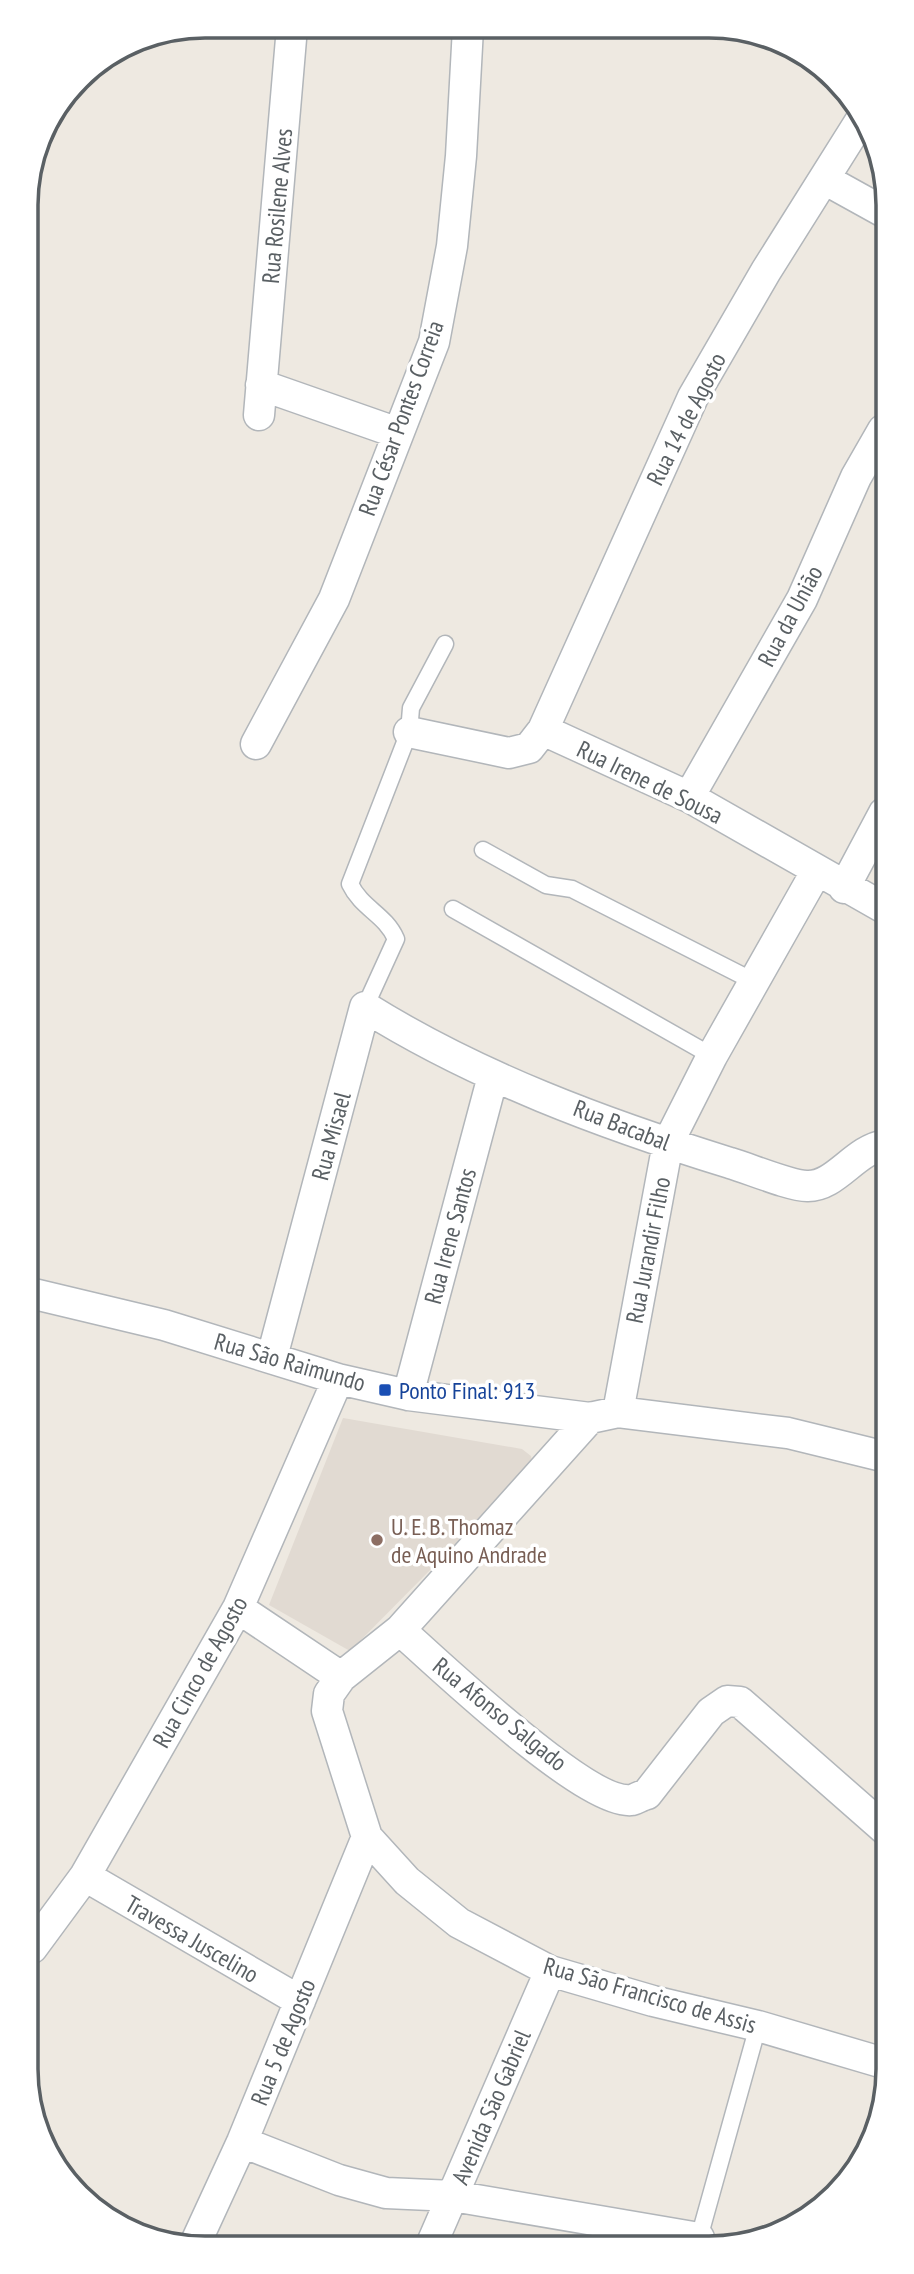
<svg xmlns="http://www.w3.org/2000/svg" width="914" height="2274" font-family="'PT Sans Narrow',sans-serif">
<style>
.education{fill:#e1dad2}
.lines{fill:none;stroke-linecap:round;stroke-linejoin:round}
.lane-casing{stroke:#b2b6ba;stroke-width:19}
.street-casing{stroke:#b2b6ba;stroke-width:33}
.lane{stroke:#fff;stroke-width:16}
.street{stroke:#fff;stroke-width:30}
.transit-dot{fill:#1a4fb4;stroke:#fff;stroke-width:2.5}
.education-dot{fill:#8d6e63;stroke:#fff;stroke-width:2.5}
.labels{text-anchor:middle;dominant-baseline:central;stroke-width:7;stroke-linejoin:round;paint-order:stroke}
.street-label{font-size:24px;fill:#5a6064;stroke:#fff}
.transit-label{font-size:24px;fill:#164399;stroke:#fff;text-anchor:start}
.education-label{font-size:24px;fill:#785e54;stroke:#fff;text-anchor:start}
.rim{fill:none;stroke:#5a6064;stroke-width:3.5}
</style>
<rect width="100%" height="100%" fill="#eee9e1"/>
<path class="education" d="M343,1418L522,1449L531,1456L533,1466L350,1651L269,1605Z"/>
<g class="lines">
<g class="lane-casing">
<path id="lane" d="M483,850L546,885L572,889L753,981
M453,909L712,1056
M365,1007L396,939C385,914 362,909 350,884L409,732L411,708L445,644
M699,2238L758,2026"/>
</g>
<g class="street-casing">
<path id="street" d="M826,180L882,211
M261,385L398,433
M259,415L292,27
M543,730L693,397L766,271L859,123
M409,732L509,753L529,748L543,730L689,797L884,908
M256,744L334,599L434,342L452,246L461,156L468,28
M689,797L802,599L856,477L883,430
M844,888L884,813
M30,1293L164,1325L338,1379L408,1395L590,1418L618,1412L788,1433L886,1457
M272,1357L365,1007C477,1077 604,1124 730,1163C748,1168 790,1186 807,1186C836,1187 854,1150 885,1145
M408,1395L493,1076
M618,1412L668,1143L712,1056L816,872
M590,1418L400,1630L341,1677L329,1694L327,1711L367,1837L407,1881L459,1923L550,1971L653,2001L758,2026L887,2064
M238,1608L341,1677
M400,1630C437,1663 587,1806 632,1800C636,1799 642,1795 647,1794L711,1712L727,1701L740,1702L887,1831
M85,1876L300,2001
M32,1948L85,1876L238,1608L338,1379
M242,2142L339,2180L386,2193L453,2196L699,2238
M432,2243L550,1971
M195,2244L242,2142L367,1837"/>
</g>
<use href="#lane" class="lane"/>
<use href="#street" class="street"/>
</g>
<rect class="transit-dot" x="378" y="1383" width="14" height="14" rx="3.5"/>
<circle class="education-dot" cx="377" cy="1540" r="7"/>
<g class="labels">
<g class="street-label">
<text transform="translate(277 206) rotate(-85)">Rua Rosilene Alves</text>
<text transform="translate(401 418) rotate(-70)">Rua César Pontes Correia</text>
<text transform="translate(686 419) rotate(-63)">Rua 14 de Agosto</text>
<text transform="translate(790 616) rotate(-62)">Rua da União</text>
<text transform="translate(650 782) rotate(26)">Rua Irene de Sousa</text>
<text transform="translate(622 1125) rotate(21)">Rua Bacabal</text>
<text transform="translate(331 1136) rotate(-75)">Rua Misael</text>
<text transform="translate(450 1236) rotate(-75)">Rua Irene Santos</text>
<text transform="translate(648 1250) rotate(-79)">Rua Jurandir Filho</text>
<text transform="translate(290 1362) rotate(16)">Rua São Raimundo</text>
<text transform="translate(200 1672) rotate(-61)">Rua Cinco de Agosto</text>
<text transform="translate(500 1714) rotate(39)">Rua Afonso Salgado</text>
<text transform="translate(192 1939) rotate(30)">Travessa Juscelino</text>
<text transform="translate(650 1995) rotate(16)">Rua São Francisco de Assis</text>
<text transform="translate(283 2042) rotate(-68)">Rua 5 de Agosto</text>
<text transform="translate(491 2107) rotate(-67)">Avenida São Gabriel</text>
</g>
<g class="transit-label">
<text x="399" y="1390">Ponto Final: 913</text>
</g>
<g class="education-label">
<text x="391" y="1526">U. E. B. Thomaz<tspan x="391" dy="28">de Aquino Andrade</tspan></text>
</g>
</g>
<path d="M0 0H914V2274H0ZM205 38H709A167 167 0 0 1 876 205V2069A167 167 0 0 1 709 2236H205A167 167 0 0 1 38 2069V205A167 167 0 0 1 205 38Z" fill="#fff" fill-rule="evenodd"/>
<path class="rim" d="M205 38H709A167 167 0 0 1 876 205V2069A167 167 0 0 1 709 2236H205A167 167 0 0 1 38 2069V205A167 167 0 0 1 205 38Z"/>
</svg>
